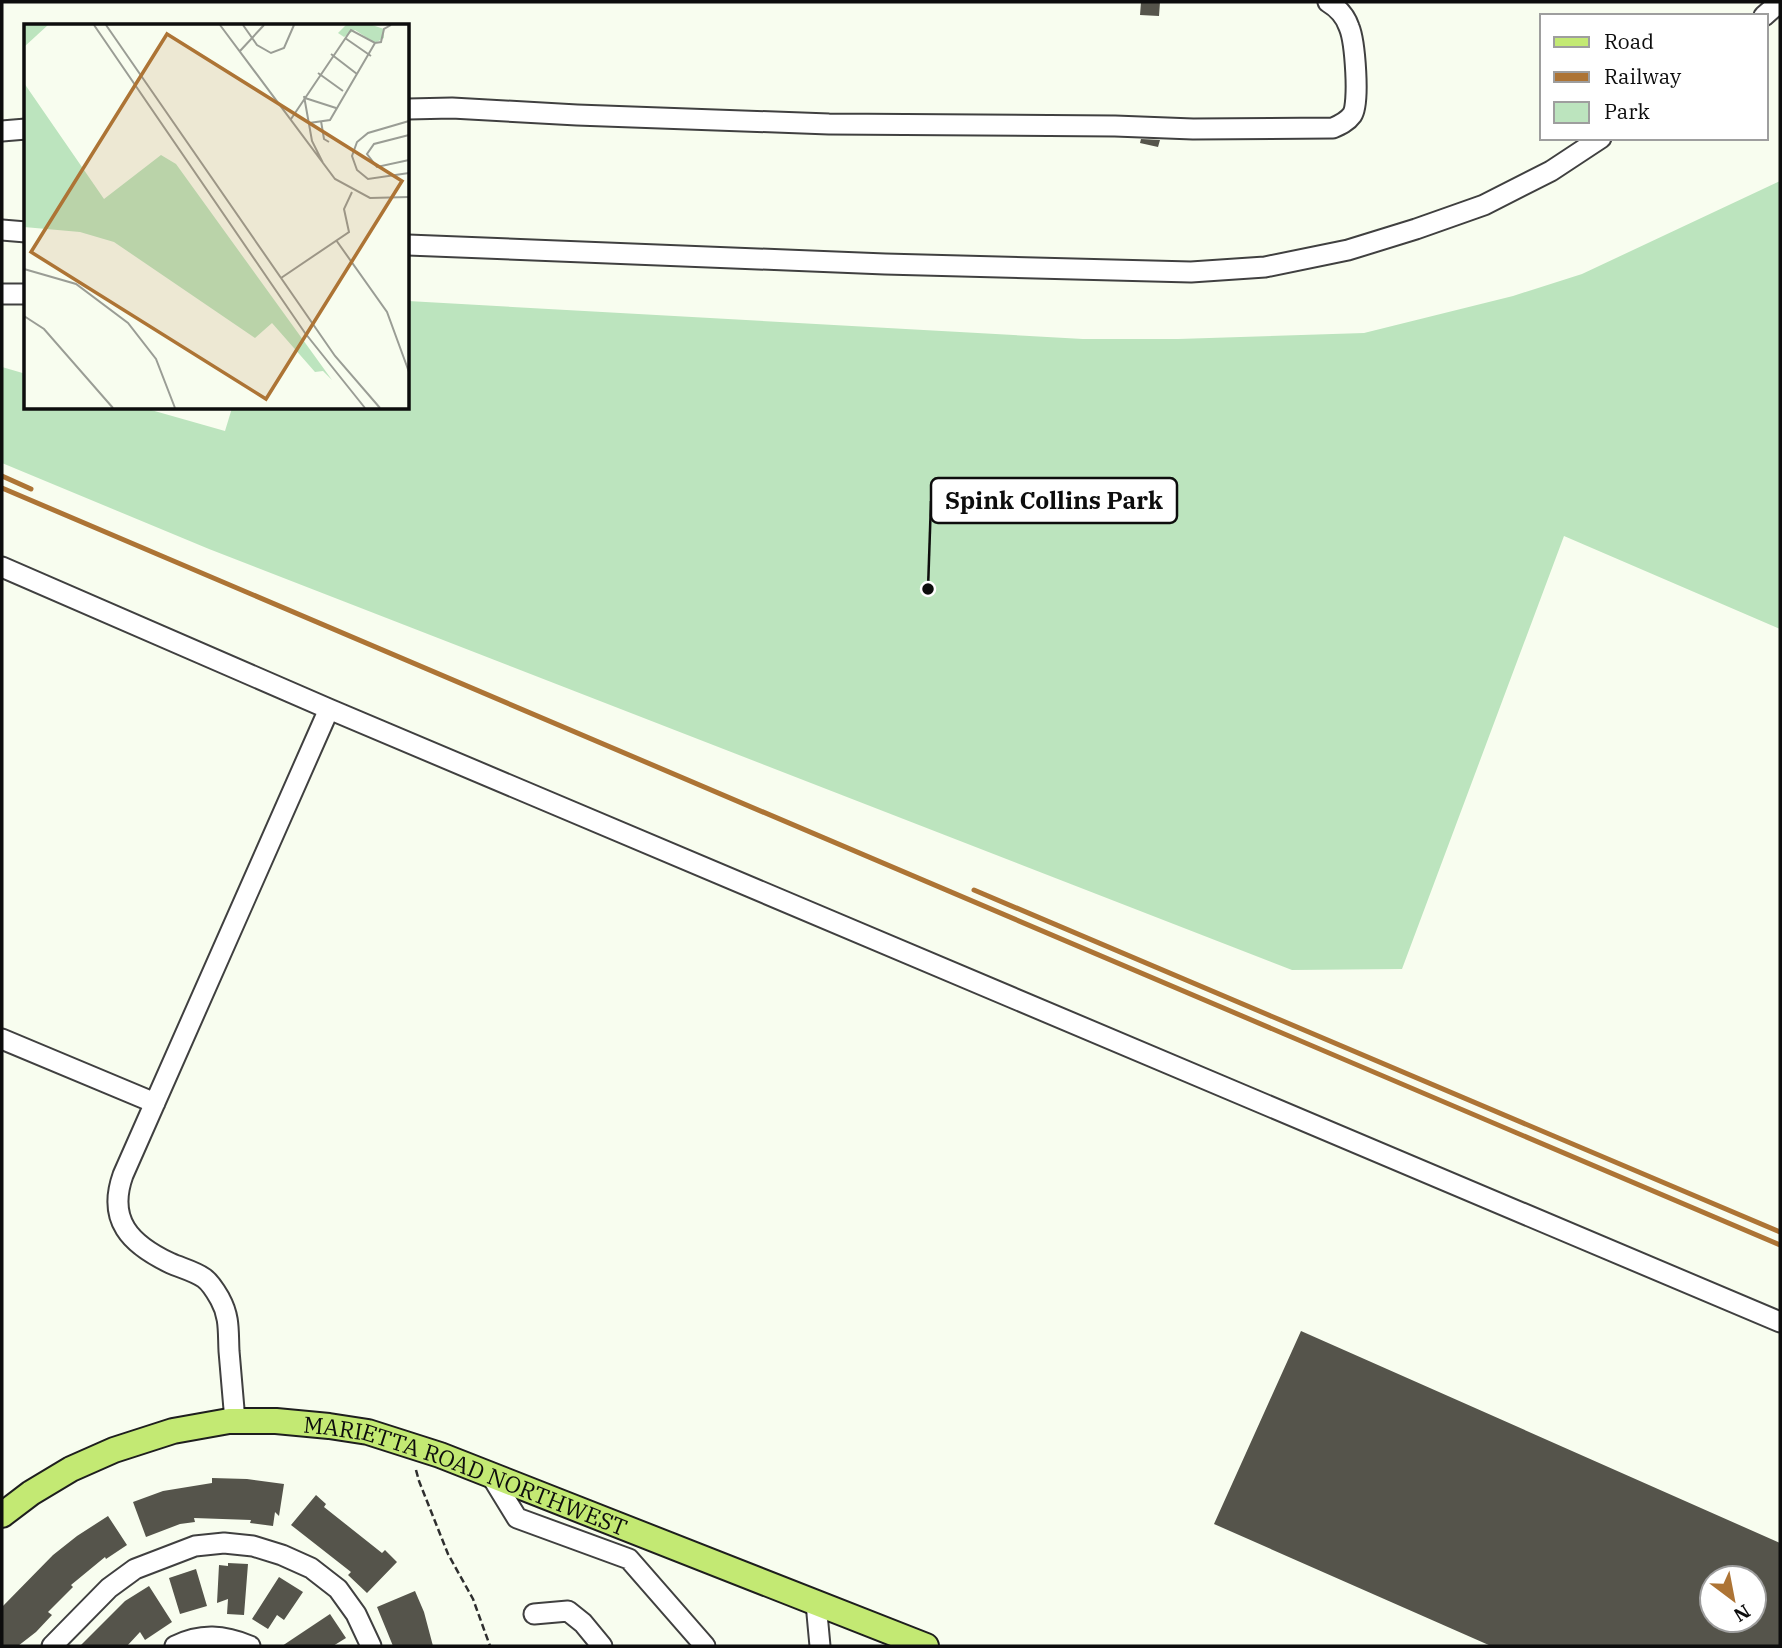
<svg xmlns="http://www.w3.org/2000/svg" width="1782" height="1648" font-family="'IBM Plex Serif',serif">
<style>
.green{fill:#bce4be}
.building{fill:#55544b;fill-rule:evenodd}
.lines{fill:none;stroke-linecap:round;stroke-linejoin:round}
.minor-casing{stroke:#404040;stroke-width:23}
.major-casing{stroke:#1e1e1e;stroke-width:28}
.path{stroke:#2f2f2f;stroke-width:2.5;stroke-dasharray:7 3.5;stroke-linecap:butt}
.minor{stroke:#fff;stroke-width:19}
.major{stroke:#c3e973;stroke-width:24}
.rail{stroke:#ad7435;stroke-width:5}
.labels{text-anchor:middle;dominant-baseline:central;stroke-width:7;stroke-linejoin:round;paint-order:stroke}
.street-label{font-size:23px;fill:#0d0d0d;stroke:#fff}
.inset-road{fill:none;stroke:#9a9d95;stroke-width:2}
.view{fill:#ad7435;fill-opacity:0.15;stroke:#ad7435;stroke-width:3.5}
.inset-edge{fill:none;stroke:#0d0d0d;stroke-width:3.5}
.leader{fill:none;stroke:#0d0d0d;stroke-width:2.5}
.callout-dot{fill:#0d0d0d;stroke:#fff;stroke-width:2.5}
.callout{fill:#fff;stroke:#0d0d0d;stroke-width:2.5}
.callout-label{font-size:24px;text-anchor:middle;font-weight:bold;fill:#0d0d0d}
</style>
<rect width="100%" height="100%" fill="#f8fdef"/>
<path class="green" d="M1780,181V629L1564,536L1402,969L1292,970L209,549L2,463V367L26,374V408H144L225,431L232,408H408V301L1083,339H1178L1364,333L1513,296L1582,274Z"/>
<path class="building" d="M1141,2H1160L1159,16L1140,15Z
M1141,139L1160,140L1158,147L1140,143Z
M1301,1331L1780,1543V1646H1491L1214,1524ZM1712,1578H1754V1620H1712Z
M212,1478L247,1479L284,1484L279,1516L275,1512L273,1526L250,1523L251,1520L194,1518L195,1522L180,1524L146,1537L133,1502L163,1491L212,1483Z
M316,1495L326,1504L324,1507L382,1553L385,1550L397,1562L367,1593L348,1575L351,1572L291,1525Z
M108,1516L127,1545L106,1559L105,1557L71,1585L73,1587L48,1612L52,1615L36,1632L18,1646H2V1607L53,1555L77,1536Z
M228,1563L248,1564L244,1615L227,1614L228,1599L217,1603L219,1565L228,1566Z
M196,1569L207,1606L180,1614L169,1578Z
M279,1577L303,1592L284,1620L277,1615L268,1629L252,1619Z
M149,1586L172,1622L145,1640L140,1632L127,1646H80L125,1601Z
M415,1591L424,1612L433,1646H393L377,1607Z
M330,1614L346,1638L333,1646H282Z"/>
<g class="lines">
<g class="minor-casing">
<path id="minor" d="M1764,16L1780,2
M408,109L452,108L577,115L829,124L1115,126L1193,129L1333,128C1340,125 1347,122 1352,115C1360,104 1355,41 1349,27C1345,15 1338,8 1328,2
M2,131L26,129
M2,230L26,232
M408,245L885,264L1191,272L1265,267L1348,250L1416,229L1484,205L1551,171L1601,138
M2,294H26
M2,567L329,709L1780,1322
M2,1039L155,1103
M235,1421C233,1398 231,1375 229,1351C228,1332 230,1317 220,1299C216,1292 211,1283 204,1278C194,1271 181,1268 170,1263C130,1244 107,1220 123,1175L329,709
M490,1474L517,1518L629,1559L705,1646
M816,1603L820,1646
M534,1614L568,1611L583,1623L602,1646
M52,1646L109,1588L135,1569L195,1546L224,1543L253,1546L282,1555L311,1568L338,1589L356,1614L371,1646
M175,1646C201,1633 224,1635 250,1646"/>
</g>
<g class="major-casing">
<g id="major">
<path id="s1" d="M2,1515L31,1493L71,1469L114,1450L173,1431L229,1421H276L329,1426L368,1432L440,1455L926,1646"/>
</g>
</g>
<path class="path" d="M416,1470L419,1481L448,1554L473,1599L490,1646"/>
<use href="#minor" class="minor"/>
<use href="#major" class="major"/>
<path class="rail" d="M2,476L31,489
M2,488L1780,1245
M974,890L1780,1232"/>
</g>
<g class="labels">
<g class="street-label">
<text stroke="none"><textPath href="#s1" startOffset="494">MARIETTA ROAD NORTHWEST</textPath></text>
</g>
</g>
<g transform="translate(24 24)">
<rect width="385" height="385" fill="#f8fdef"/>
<path d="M0,1H24L0,23ZM322,1H348L360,5V14L351,19L331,6L320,13L314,9ZM0,59L80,175L137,131L152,140L308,356L299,347L291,348L248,299L231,314L90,218L56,208L0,203Z" fill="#bce4be"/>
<path class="inset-road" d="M70,1L281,309L341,384M82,1L311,332L356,384M196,1L311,155L346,174L385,173M219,1L233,21L247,29L260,24L270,1M321,14L347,32M216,27L240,1M307,30L333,50M294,49L319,67M280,72L288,117L299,139M281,74L312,84M267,95L327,6L351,19L357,18L360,5L367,1M297,97L300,115L305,118M385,97L344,109L333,118L328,132L333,146L344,155L385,149M285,99L306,96L351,19M385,111L350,120L343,130L353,143L385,136M312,216L363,288L385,348M0,245L52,260L104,299L132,335L151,384M257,254L325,208L320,185L328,168M0,292L20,305L89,384"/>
<path class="view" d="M143,10L378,157L242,375L7,228Z"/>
<rect width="385" height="385" class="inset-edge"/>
</g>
<path class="leader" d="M928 589L931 501"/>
<circle class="callout-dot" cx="928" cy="589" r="7"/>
<rect class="callout" x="931" y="478" width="246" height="45" rx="7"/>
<g class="callout-label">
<text x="1054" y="509">Spink Collins Park</text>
</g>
<rect width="1782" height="1648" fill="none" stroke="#0d0d0d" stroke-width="7"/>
<rect x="1540" y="14" width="228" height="126" fill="#ffffff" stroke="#9e9e9e" stroke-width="2"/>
<rect x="1554" y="37" width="35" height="10" fill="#c3e973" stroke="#9e9e9e" stroke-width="2"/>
<text x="1604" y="49" font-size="21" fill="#0d0d0d">Road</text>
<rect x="1554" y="72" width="35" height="10" fill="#ad7435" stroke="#9e9e9e" stroke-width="2"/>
<text x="1604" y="84" font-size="21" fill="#0d0d0d">Railway</text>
<rect x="1554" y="102" width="35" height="21" fill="#bce4be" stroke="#9e9e9e" stroke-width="2"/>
<text x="1604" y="119" font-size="21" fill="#0d0d0d">Park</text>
<g transform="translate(1733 1599) rotate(148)"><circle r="33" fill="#ffffff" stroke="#9e9e9e" stroke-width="2"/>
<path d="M0-5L12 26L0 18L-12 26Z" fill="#ad7435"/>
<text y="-10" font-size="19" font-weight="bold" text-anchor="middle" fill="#0d0d0d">N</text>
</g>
</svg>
